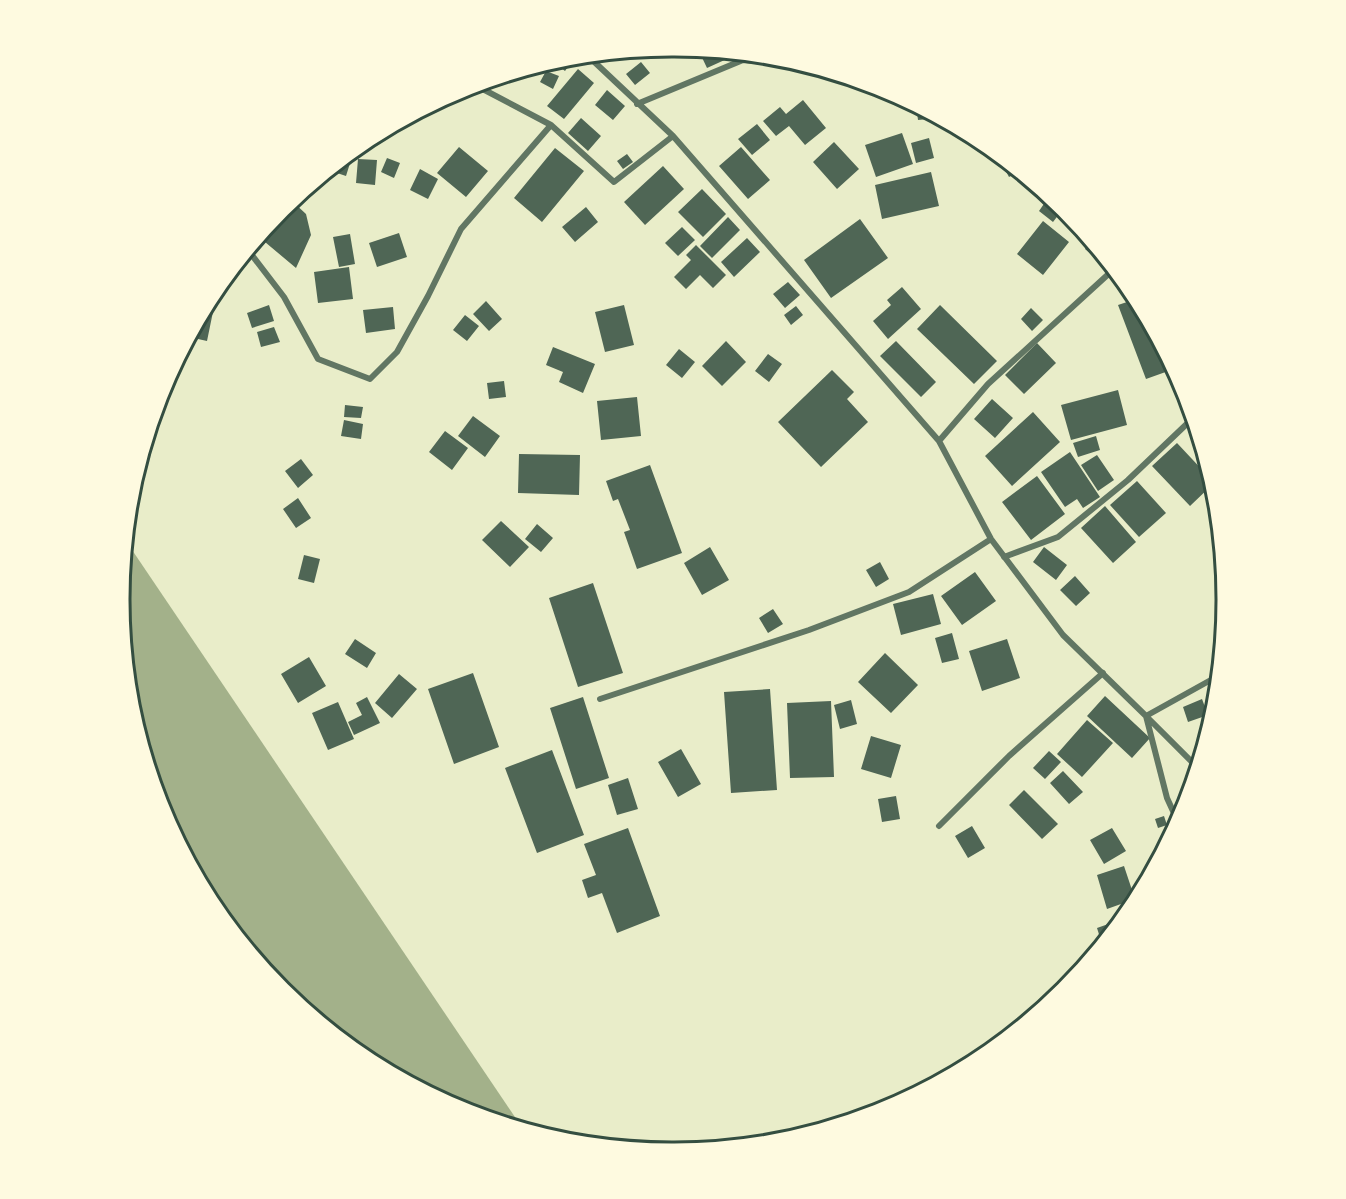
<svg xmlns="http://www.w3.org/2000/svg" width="1346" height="1199" font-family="'Noto Serif',serif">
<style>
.water{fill:#a3b18a}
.building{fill:#4f6655}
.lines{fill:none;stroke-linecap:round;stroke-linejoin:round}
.minor{stroke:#617663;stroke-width:6}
.rim{fill:none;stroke:#344e41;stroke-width:3}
</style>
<rect width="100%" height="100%" fill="#e9edc9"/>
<path class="water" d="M126,541L523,1129L461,1110L365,1059L282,990L213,906L162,811L131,707L120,599Z"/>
<path class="building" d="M698,49L740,53L707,68Z
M625,51L617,59L611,53Z
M576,56L565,71L552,61L565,57Z
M641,62L650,73L635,85L626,74Z
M578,69L594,83L564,119L547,106Z
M546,71L559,76L553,89L540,82Z
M607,90L625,106L613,120L595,105Z
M803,100L826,128L805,145L789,126L776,136L763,121L780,107L786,114Z
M916,105L919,107L939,118L918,120Z
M581,118L601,136L588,151L568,133Z
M757,124L770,140L752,155L738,139Z
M902,133L913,164L876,177L865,145Z
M929,138L934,158L916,163L911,143Z
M834,142L859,169L837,189L813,162Z
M459,147L488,171L466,197L437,173Z
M741,147L770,180L748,199L719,166Z
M555,148L584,171L542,222L514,198Z
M996,153L1019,172L1009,177Z
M627,154L633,162L623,169L617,161Z
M344,158L351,160L346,176L334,172L336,164Z
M387,158L400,163L394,178L381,172Z
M358,159L377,160L375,185L356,183Z
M663,166L684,189L645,225L624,202Z
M420,169L438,179L428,199L410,190Z
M931,172L939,206L882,219L875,185Z
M702,189L726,214L703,237L678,212Z
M1048,198L1063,209L1053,222L1039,211Z
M292,201L306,214L311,235L296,268L259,237L282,208Z
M586,207L598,222L575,242L562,227Z
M728,217L740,230L712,258L700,246Z
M860,219L888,258L831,298L804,260Z
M1043,221L1069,242L1043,275L1017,254Z
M682,227L695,240L678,256L665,243Z
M399,233L407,257L377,267L369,243Z
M350,234L355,264L339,267L333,237Z
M747,238L760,252L734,277L721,262Z
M1091,241L1106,260L1103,264L1085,249Z
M696,245L726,275L713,288L700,275L686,289L674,277L691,260L686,255Z
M349,267L353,299L318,303L314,272Z
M788,282L800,295L785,308L773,294Z
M902,287L921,309L888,339L873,321L891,305L887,300Z
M1136,299L1174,369L1146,379L1118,305Z
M209,300L215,302L207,341L189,337Z
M486,301L502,319L489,331L473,314Z
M269,305L274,321L252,328L247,313Z
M624,305L634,345L605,352L595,312Z
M940,305L997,361L974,384L917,329Z
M796,306L803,315L791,325L784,315Z
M393,307L395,329L366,333L363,310Z
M1031,308L1043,320L1032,331L1021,319Z
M465,315L479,326L467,341L453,330Z
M274,327L280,342L261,347L257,332Z
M726,341L746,362L722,386L702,366Z
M896,341L936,382L921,397L880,356Z
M1037,343L1056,363L1024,394L1005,375Z
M553,347L595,364L583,393L559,382L563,372L546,365Z
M679,349L695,362L682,378L666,365Z
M768,354L782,364L769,382L755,371Z
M832,370L854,392L847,399L868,422L821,467L778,422Z
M504,381L506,397L489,399L487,383Z
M1118,390L1127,425L1071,440L1061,405Z
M637,397L641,436L601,440L597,401Z
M992,399L1013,418L995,438L974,419Z
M345,405L363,407L361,418L344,417Z
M1033,412L1060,442L1012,486L985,456Z
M473,416L500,436L485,457L458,436Z
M344,420L363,424L361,439L341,436Z
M445,431L468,448L452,470L429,452Z
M1096,436L1100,450L1078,457L1073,443Z
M1177,443L1207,475L1210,473L1213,484L1190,506L1152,466Z
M1070,452L1100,497L1083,508L1077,499L1065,507L1041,472Z
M519,454L580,455L579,495L518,493Z
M1097,455L1114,480L1098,491L1081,465Z
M301,459L313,475L298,488L285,471Z
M650,465L682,553L637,569L624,532L630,530L618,499L613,501L606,481Z
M1037,476L1065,514L1031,540L1002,502Z
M1137,481L1166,513L1139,537L1110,505Z
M298,498L311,518L296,528L283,509Z
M1105,506L1136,542L1113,563L1081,528Z
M501,521L529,547L510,567L482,540Z
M537,524L553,538L541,552L525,539Z
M710,547L729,580L702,595L684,563Z
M1044,547L1067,565L1056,580L1033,562Z
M304,555L320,559L314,583L298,579Z
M880,562L889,579L876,587L866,570Z
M975,572L996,601L962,625L941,596Z
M1075,576L1090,593L1076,606L1060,590Z
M593,583L623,673L578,687L549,598Z
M933,594L941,624L901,635L893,604Z
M773,609L783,624L768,633L759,618Z
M952,633L959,659L942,663L935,638Z
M355,639L376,653L367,668L345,654Z
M1007,639L1020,678L982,691L969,651Z
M885,653L918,685L891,713L858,682Z
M309,657L326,686L298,703L281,674Z
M473,673L499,747L454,764L428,689Z
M399,674L417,689L392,718L375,703Z
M770,689L777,790L731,793L724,692Z
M1105,696L1150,738L1132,758L1087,716Z
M367,697L380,723L354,735L348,722L362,715L356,703Z
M583,697L609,778L576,789L550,708Z
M1202,699L1208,715L1188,722L1183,707Z
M851,700L857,724L840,729L834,705Z
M831,701L834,777L790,778L787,703Z
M338,702L354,739L328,750L312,713Z
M1087,720L1113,743L1082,777L1057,754Z
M871,736L901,745L891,778L861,769Z
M681,749L701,784L678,797L658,762Z
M552,750L584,835L537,853L505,768Z
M1049,751L1061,762L1045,779L1033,768Z
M1063,771L1083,792L1069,804L1050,783Z
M628,778L638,809L617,815L608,785Z
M1024,790L1058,824L1042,839L1009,805Z
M896,796L900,819L882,822L878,799Z
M1164,816L1167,825L1158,828L1155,819Z
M972,826L985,848L968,858L955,836Z
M628,828L660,916L617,933L602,893L588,898L582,880L596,875L584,844Z
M1112,828L1126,851L1104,864L1090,840Z
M1124,866L1135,899L1107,909L1097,875Z
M1114,922L1116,927L1102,944L1097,928Z"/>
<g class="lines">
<path class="minor" d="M587,55L673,136L939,441L991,539L1063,635L1146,716L1167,798L1178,822
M475,85L551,125
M637,104L743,60L778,63L787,59
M248,250L284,297L318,359L370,379L397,352L428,296L461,229L551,125L614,182L673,136
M939,441L988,384L1114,269
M1004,557L1058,537L1128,480L1193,418
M600,699L809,630L909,592L991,539
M1197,767L1146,716L1218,676
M939,826L1009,756L1103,673"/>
</g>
<path d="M0 0H1346V1199H0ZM672 57H674A542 542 0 0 1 1216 599V600A542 542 0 0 1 674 1142H672A542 542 0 0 1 130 600V599A542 542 0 0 1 672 57Z" fill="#fefae0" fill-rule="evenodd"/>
<path class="rim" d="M672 57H674A542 542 0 0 1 1216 599V600A542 542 0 0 1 674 1142H672A542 542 0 0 1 130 600V599A542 542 0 0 1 672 57Z"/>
</svg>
